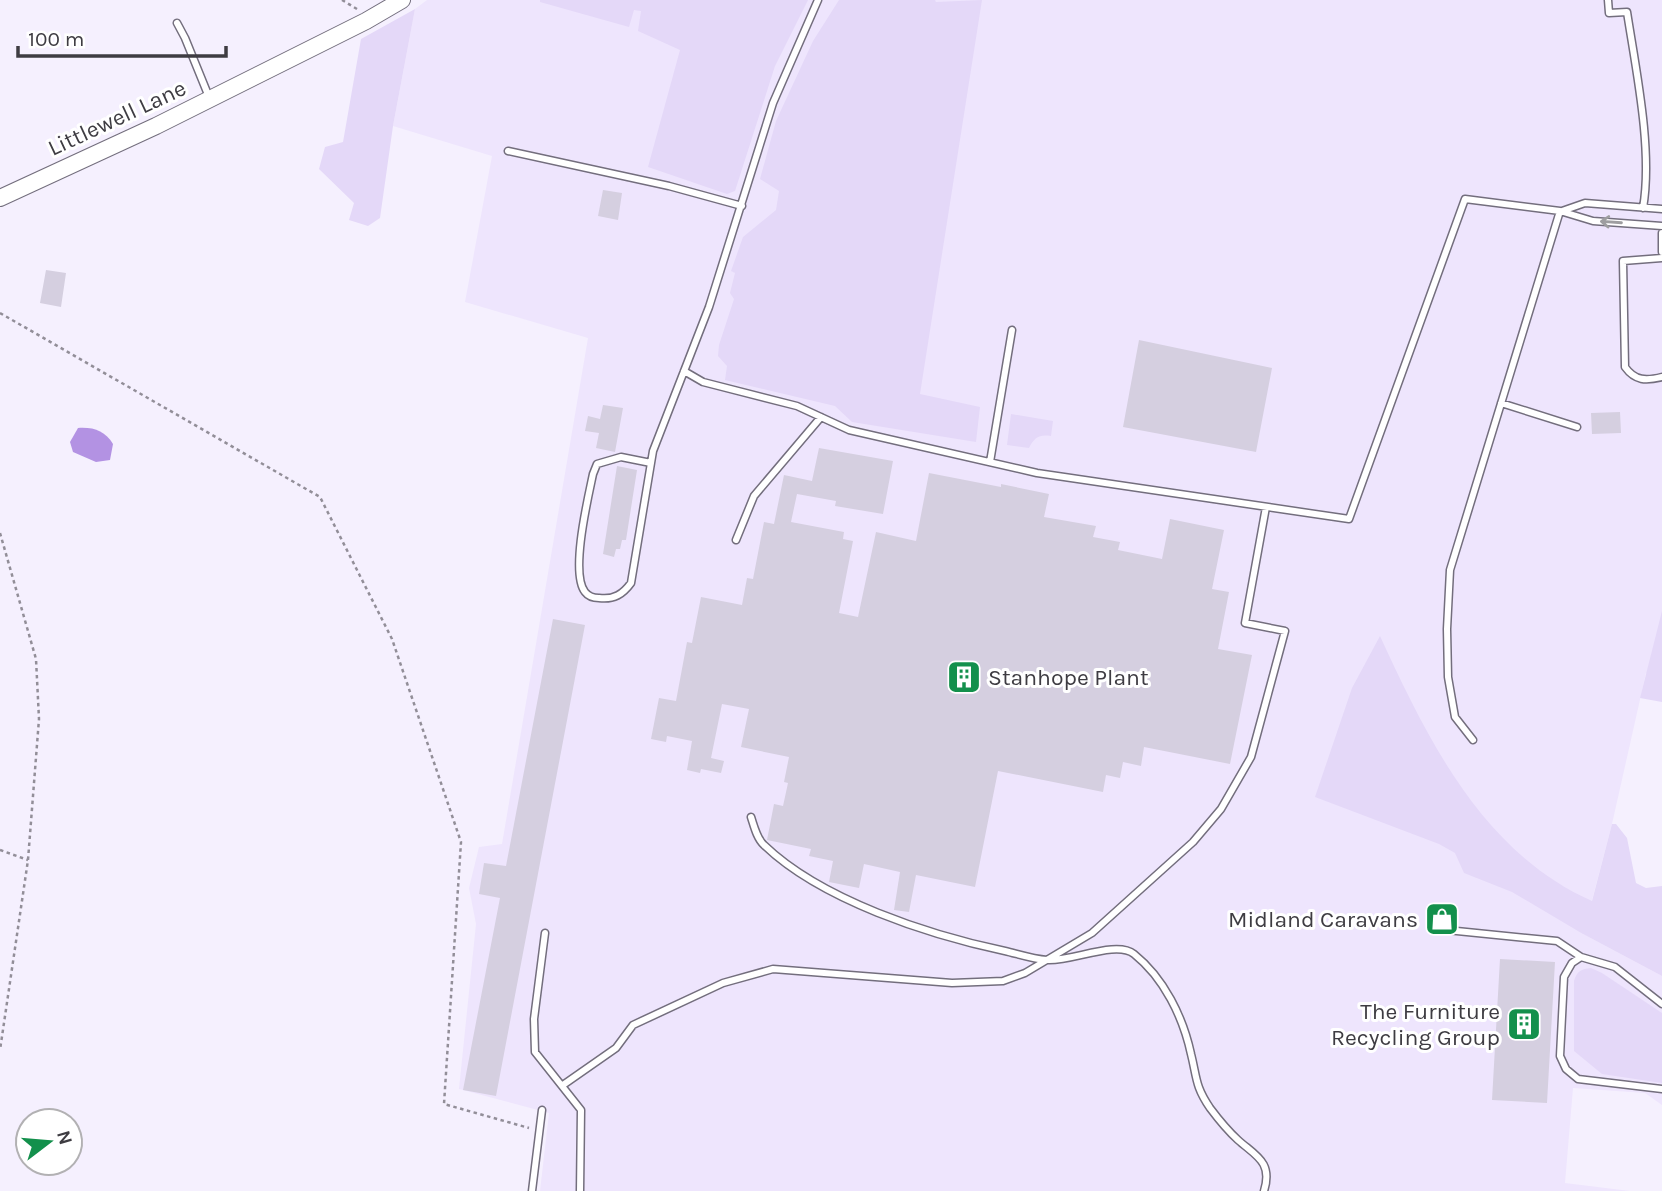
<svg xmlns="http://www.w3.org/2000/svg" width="1662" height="1191" font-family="Karla,sans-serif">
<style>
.built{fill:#eee5fd}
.green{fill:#e4d8f8}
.water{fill:#b392e3}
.building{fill:#d5cfe0}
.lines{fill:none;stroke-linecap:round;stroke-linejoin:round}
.lane-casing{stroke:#736e7d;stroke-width:9}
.secondary-casing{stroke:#736e7d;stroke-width:18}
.path{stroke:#928e98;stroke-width:2.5;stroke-dasharray:3.5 3.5;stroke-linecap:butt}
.lane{stroke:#fff;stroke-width:6}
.secondary{stroke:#fff;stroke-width:16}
.oneway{stroke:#9e9ea0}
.labels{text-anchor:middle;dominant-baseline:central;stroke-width:6;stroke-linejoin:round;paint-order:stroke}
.street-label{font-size:23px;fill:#3e3c42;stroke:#fff}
.poi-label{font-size:23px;fill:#3e3c42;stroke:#fff;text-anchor:end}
</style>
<rect width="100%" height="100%" fill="#f5f0fe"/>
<path class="built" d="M427,0H1662V676L1646,673L1612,824L1583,934L1662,976V1105L1645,1093L1573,1088L1565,1183L1630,1191H540L549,1113L459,1089L476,924L469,888L479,847L502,844L588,338L465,302L492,156L393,126L415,9Z"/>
<path class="green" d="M540,0H808L775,66L735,191L727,194L648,167L680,50L638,31L641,11L634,10L629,27L540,2Z
M839,0H935L936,2L982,0L920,394L980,407L976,442L852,422L835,406L725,380L727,366L718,356L719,345L734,299L730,293L735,273L731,271L743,237L776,210L779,191L760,179L776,121L813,41Z
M415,9L393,126L380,218L368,226L349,220L354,203L319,169L325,147L343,142L361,39Z
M1011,414L1053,421L1051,436C1039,434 1034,438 1029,448L1007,445Z
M1662,611V702L1640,698Z
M1380,636C1428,740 1482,852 1592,901L1612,824H1616L1627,838L1636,883L1646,888L1662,886V976L1583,934L1512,892L1464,873L1455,853L1439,844L1315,797L1352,688Z
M1591,968L1602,973L1662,1013V1083L1602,1074L1574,1051V981C1577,971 1581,969 1591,968Z"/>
<path class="water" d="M78,428C94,427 105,431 113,444L110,460L96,462L73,452L70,442Z"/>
<path class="building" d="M603,190L622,193L618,220L598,216Z
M46,270L66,273L61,307L40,303Z
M1139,340L1272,368L1256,452L1123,427Z
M603,405L623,408L615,452L596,448L599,433L585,431L588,416L600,419Z
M1620,412L1621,433L1592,434L1591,413Z
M819,448L893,461L883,514L835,506L836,501L797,494L791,522L844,532L843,539L853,541L839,613L858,617L876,532L916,541L929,473L1001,487V484L1049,494L1044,517L1096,526L1093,537L1120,542L1118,550L1162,559L1170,519L1224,530L1212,589L1229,592L1218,649L1252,655L1230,764L1144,747L1141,766L1123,762L1120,778L1106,775L1103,792L998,771L975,887L916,875L909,912L894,910L900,872L864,864L859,888L829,882L833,861L809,856L811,849L767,840L774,804L783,806L788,783L784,782L789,757L741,747L749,709L722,704L711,758L724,761L721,773L701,769L700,773L687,770L692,741L667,736L666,742L651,739L659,698L676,701L687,642L692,643L701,597L742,605L747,578L753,579L764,522L774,524L784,475L812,481Z
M617,466L637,470L626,540H622L620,549H616L614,557L603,554Z
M553,619L585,625L496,1096L463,1090L500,898L479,894L484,863L506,866Z
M1500,959L1555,962L1547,1103L1492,1100Z"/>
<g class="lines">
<g class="lane-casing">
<path id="lane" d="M1608,0L1609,13L1627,12C1636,70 1653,151 1643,208
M177,23L185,38L209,97
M508,151L669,186L742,206
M1562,211L1585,203L1662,209
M1662,233V252
M1662,258L1623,261L1625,367C1635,381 1646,381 1662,377
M684,371L703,382L797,406L849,430L1037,473L1349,519L1465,199L1560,211L1593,221L1662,226
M1501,403L1577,427
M990,462L1012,330
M651,463L621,457L597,464L593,474C588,498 570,573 585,592C588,596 594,598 599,598C614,600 623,594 631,583L653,451L709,307L773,103L818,0
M736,540L754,496L821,417
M1473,740L1455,717L1448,677L1447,629L1450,570L1560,211
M751,817C754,826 757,839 764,845C821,900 929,935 1005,951C1018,954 1033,959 1047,960C1071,962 1116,940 1134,954C1164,978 1183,1017 1191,1054C1197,1078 1195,1086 1210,1108C1219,1120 1227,1130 1238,1140C1256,1156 1273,1162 1264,1191
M1437,929L1557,941L1581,957
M545,933L534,1019L535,1052L581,1110L580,1191
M1662,1004L1615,967L1581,957L1572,963L1564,977L1560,1056L1566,1069L1578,1079L1662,1089
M563,1085L616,1048L633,1025L723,983L773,969L952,983L1003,981L1025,973L1092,933L1193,842L1221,809L1251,757L1285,631L1245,623L1266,507
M532,1191L542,1110"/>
</g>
<g class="secondary-casing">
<path id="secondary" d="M0,198L156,126L366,21L402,0"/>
</g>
<path class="path" d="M342,0L357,9
M0,313L320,497L392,639L461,842L444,1104L529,1128
M0,533L36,659L39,719L28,860L0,1050
M0,850L28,860"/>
<use href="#lane" class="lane"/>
<use href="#secondary" class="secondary"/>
</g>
<defs><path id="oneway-shaft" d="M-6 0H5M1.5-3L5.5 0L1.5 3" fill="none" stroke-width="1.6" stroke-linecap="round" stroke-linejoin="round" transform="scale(1.75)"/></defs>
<use class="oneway" href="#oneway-shaft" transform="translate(1611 222) rotate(-176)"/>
<defs>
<g id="building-square" transform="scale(1.75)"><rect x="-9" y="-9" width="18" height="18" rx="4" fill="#13904c" stroke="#fff"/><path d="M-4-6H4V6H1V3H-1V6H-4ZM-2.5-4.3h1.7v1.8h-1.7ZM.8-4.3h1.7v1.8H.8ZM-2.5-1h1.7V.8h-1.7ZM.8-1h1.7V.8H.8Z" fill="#fff"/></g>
<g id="shop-square" transform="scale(1.75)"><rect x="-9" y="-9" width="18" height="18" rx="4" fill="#13904c" stroke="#fff"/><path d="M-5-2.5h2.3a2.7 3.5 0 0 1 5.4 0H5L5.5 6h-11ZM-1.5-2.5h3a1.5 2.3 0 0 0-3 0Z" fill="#fff"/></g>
</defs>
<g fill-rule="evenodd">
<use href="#building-square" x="964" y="677"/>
<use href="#shop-square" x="1442" y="919"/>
<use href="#building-square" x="1524" y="1024"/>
</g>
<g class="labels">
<g class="street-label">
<text transform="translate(117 118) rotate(-25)">Littlewell Lane</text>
</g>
<g class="poi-label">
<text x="988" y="677" text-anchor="start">Stanhope Plant</text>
<text x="1418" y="919">Midland Caravans</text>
<text x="1500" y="1011">The Furniture<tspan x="1500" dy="26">Recycling Group</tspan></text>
</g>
</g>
<g transform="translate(49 1142) rotate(74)"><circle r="33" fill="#ffffff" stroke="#b2b1b3" stroke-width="2"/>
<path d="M0-5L12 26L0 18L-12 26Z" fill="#13904c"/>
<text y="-10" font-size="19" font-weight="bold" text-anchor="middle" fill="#3e3c42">N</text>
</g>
<path d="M18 46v10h208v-10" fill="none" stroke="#3e3c42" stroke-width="3.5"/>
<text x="28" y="46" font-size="21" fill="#3e3c42" stroke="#ffffff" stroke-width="5" paint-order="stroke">100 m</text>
</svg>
